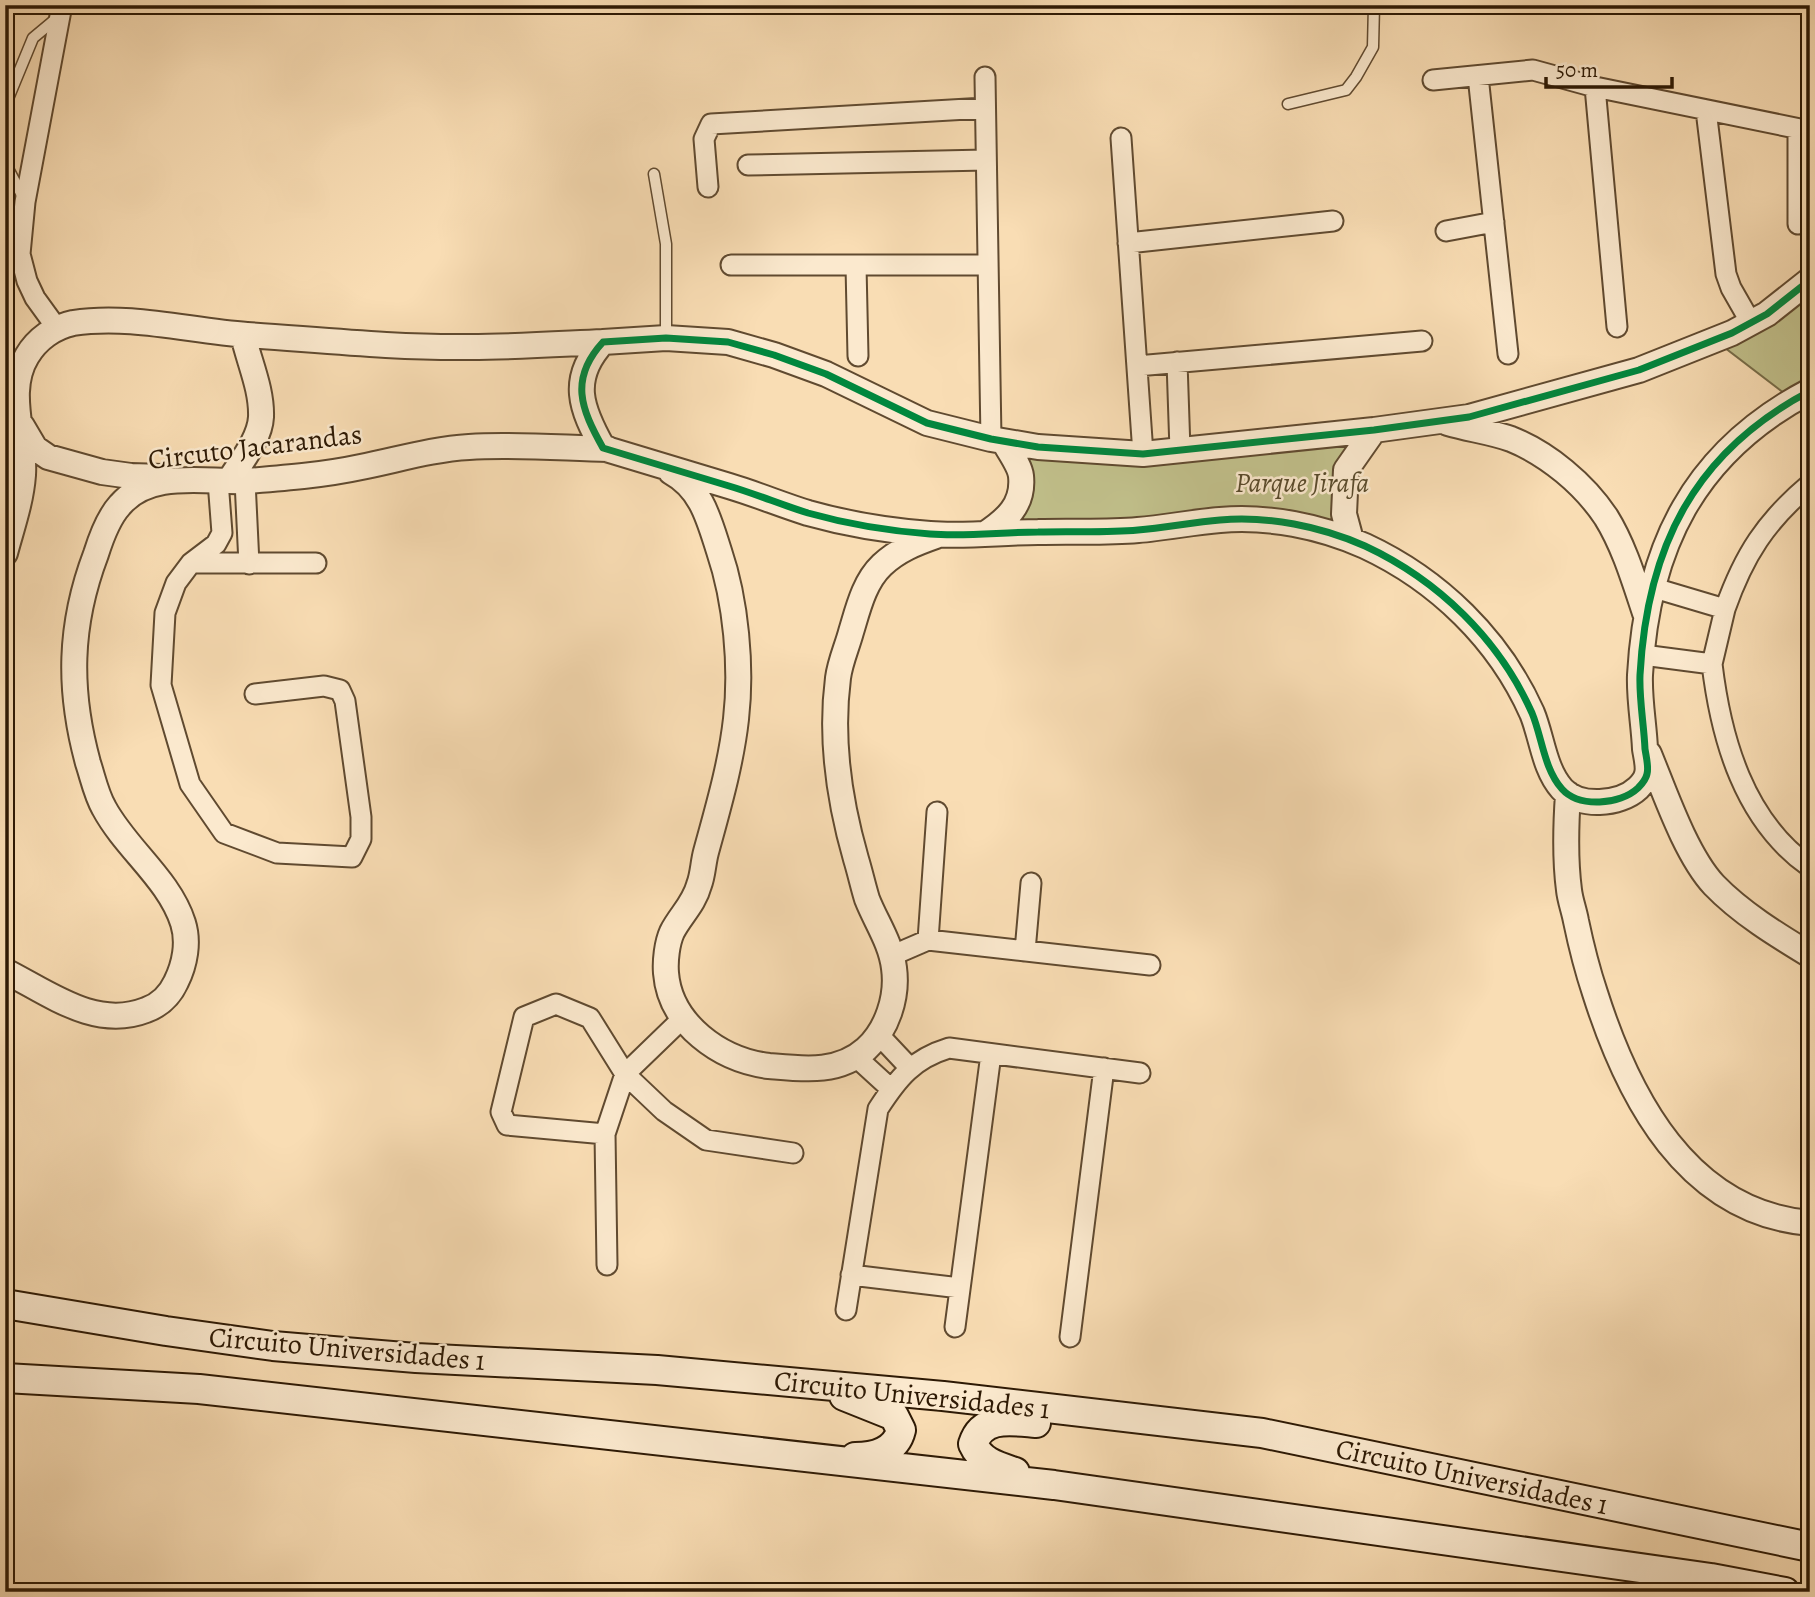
<svg xmlns="http://www.w3.org/2000/svg" width="1815" height="1597" font-family="Alegreya,serif">
<style>
.green{fill:#c1c08b;stroke:#776c48;stroke-width:2}
.lines{fill:none;stroke-linecap:round;stroke-linejoin:round}
.service-casing{stroke:#604a30;stroke-width:13}
.minor-casing{stroke:#604a30;stroke-width:23}
.tertiary-casing{stroke:#604a30;stroke-width:28}
.secondary-casing{stroke:#2d1904;stroke-width:32}
.service{stroke:#fbe9ce;stroke-width:10}
.minor{stroke:#fbe9ce;stroke-width:19}
.tertiary{stroke:#fbe9ce;stroke-width:24}
.secondary{stroke:#fbe9ce;stroke-width:28}
.cycleway-casing{stroke:#fbe9ce;stroke-width:11}
.cycleway{stroke:#00873e;stroke-width:7}
.labels{text-anchor:middle;dominant-baseline:central;stroke-width:5;stroke-linejoin:round;paint-order:stroke}
.street-label{font-size:28px;fill:#2d1904;stroke:#fbe9ce}
.park-label{font-size:28px;font-style:italic;fill:#594b2c;stroke:#fbe9ce}
</style>
<rect width="100%" height="100%" fill="#f9ddb4"/>
<filter id="stains"><feTurbulence type="fractalNoise" baseFrequency=".00286" numOctaves="4"/><feColorMatrix values="0 0 0 0 .2 0 0 0 0 .09 0 0 0 0 .02 0 0 0 .5 -.17"/></filter>
<radialGradient id="worn" r=".72"><stop offset=".6" stop-color="#630" stop-opacity="0"/><stop offset="1" stop-color="#630" stop-opacity=".3"/></radialGradient>
<path class="green" d="M1810,280V391L1793,400L1716,341Z
M1374,430L1347,477L1351,540L1304,526L985,535L1020,493L1004,442L1038,447Z"/>
<g class="lines">
<g class="service-casing">
<path id="service" d="M1288,104L1346,90L1356,77L1373,47L1374,5
M5,119L7,101L33,38L57,18
M5,163L23,197
M654,174L666,244V337"/>
</g>
<g class="minor-casing">
<path id="minor" d="M1478,76L1508,354
M985,77L991,439
M1433,80L1533,70L1595,87L1810,131
M1595,87L1617,327
M1706,110L1726,274L1731,288L1751,323
M1798,129V224
M1121,138L1143,454
M748,165L986,160
M708,187L704,139L711,124L985,108
M1446,231L1494,222
M1128,243L1333,221
M731,265H988
M856,266L858,356
M56,327L35,298L27,281L20,254L25,202L62,5
M1177,362L1180,450
M1137,366L1422,341
M218,481L222,533L216,544L191,563L176,583L165,613L161,685L190,784L224,833L277,853L352,857L361,839V817L345,701L340,690L324,686L255,694
M245,481L249,564
M191,563H316
M1651,587L1725,609C1744,555 1766,521 1810,484
M1643,655L1712,664C1721,739 1744,821 1810,867
M1712,664L1725,609
M928,940L937,812
M1025,951L1031,883
M891,956L928,940L1150,965
M878,1034L910,1068
M856,1057L891,1089
M605,1134L507,1125L501,1112L524,1017L556,1004L590,1018L625,1074L664,1111L706,1140L793,1153
M607,1265L605,1134L625,1074L683,1018
M851,1275L960,1288
M846,1310L878,1109C898,1078 913,1059 949,1048L1140,1073
M955,1327L991,1054
M1070,1337L1104,1068"/>
</g>
<g class="tertiary-casing">
<path id="tertiary" d="M1810,280L1767,314L1732,333L1639,370L1469,417L1374,430L1143,454L1038,447L991,439L927,423L826,374L774,355L728,342L666,338L603,342C569,379 581,409 603,448C645,461 687,473 729,486C756,494 782,505 808,513C847,524 890,531 930,534C966,537 1002,532 1038,532C1071,531 1105,533 1138,530C1165,528 1193,522 1220,520C1269,516 1320,526 1365,546C1438,580 1499,639 1532,713C1542,737 1544,769 1562,789C1579,808 1620,805 1638,788C1642,784 1646,779 1647,774C1649,767 1646,756 1645,749C1644,725 1639,699 1640,675C1647,547 1694,452 1810,391
M1448,423C1468,429 1492,432 1511,439C1548,454 1584,484 1606,517C1624,546 1634,580 1645,613
M22,426L35,448L48,457L102,472L131,476L163,477
M671,472C702,489 709,520 719,551C736,601 742,667 736,719C731,764 718,808 706,852C703,863 703,875 699,885C694,904 680,916 672,932C667,943 665,961 666,973C670,1024 720,1060 769,1066C803,1069 838,1074 866,1049C887,1030 898,997 894,968C891,943 876,922 867,899C863,886 860,872 856,859C839,800 830,739 838,678C840,662 847,647 851,632C858,609 864,582 882,565C898,550 916,543 936,536
M229,481C240,463 260,439 261,417C262,389 249,362 243,335
M985,534C1006,520 1024,505 1021,476C1020,466 1009,451 1004,442
M1351,540L1344,514L1346,470L1374,430
M5,553C12,527 21,502 23,475C26,435 5,392 27,356C37,339 54,327 73,323C130,314 190,331 247,335C321,340 396,348 470,347C514,347 559,344 603,342
M1649,754C1665,793 1686,855 1714,885C1741,913 1777,935 1810,955
M1568,794C1566,823 1565,860 1569,890C1570,900 1574,910 1576,921C1581,945 1587,969 1595,993C1628,1097 1687,1213 1810,1223
M5,971C49,993 95,1030 146,1010C160,1005 170,995 176,982C185,964 189,942 183,923C169,879 126,849 104,808C96,794 93,778 88,763C68,690 69,625 96,554C101,538 108,518 120,505C151,469 205,483 247,481C285,478 324,475 361,467C397,460 432,449 469,447C513,444 563,448 608,449"/>
</g>
<g class="secondary-casing">
<path id="secondary" d="M5,1304L166,1331L273,1346L416,1358L657,1370L943,1396L1262,1433L1810,1547
M5,1378L199,1389L1054,1485L1711,1578L1785,1592
M844,1396L894,1416L901,1430C896,1451 875,1457 855,1457
M1015,1472C997,1466 981,1462 973,1444C982,1415 1012,1421 1036,1423"/>
</g>
<use href="#service" class="service"/>
<use href="#minor" class="minor"/>
<use href="#tertiary" class="tertiary"/>
<use href="#secondary" class="secondary"/>
<g class="cycleway-casing">
<path id="cycleway" d="M1810,280L1767,314L1732,333L1639,370L1469,417L1374,430L1143,454L1038,447L991,439L927,423L826,374L774,355L728,342L666,338L603,342C569,379 581,409 603,448C645,461 687,473 729,486C756,494 782,505 808,513C847,524 890,531 930,534C966,537 1002,532 1038,532C1071,531 1105,533 1138,530C1165,528 1193,522 1220,520C1269,516 1320,526 1365,546C1438,580 1499,639 1532,713C1542,737 1544,769 1562,789C1579,808 1620,805 1638,788C1642,784 1646,779 1647,774C1649,767 1646,756 1645,749C1644,725 1639,699 1640,675C1647,547 1694,452 1810,391"/>
</g>
<use href="#cycleway" class="cycleway"/>
</g>
<g class="labels">
<g class="street-label">
<text transform="translate(255 447) rotate(-7)">Circuto Jacarandas</text>
<text transform="translate(347 1349) rotate(5)">Circuito Universidades 1</text>
<text transform="translate(912 1395) rotate(6)">Circuito Universidades 1</text>
<text transform="translate(1472 1477) rotate(12)">Circuito Universidades 1</text>
</g>
<g class="park-label">
<text x="1302" y="483">Parque Jirafa</text>
</g>
</g>
<rect width="1815" height="1597" fill="none" stroke="#f9ddb4" stroke-width="28"/>
<rect x="7" y="7" width="1801" height="1583" fill="none" stroke="#2d1904" stroke-width="3.5"/>
<rect x="14" y="14" width="1787" height="1569" fill="none" stroke="#2d1904" stroke-width="2"/>
<path d="M1546 77v10h126v-10" fill="none" stroke="#2d1904" stroke-width="3.5"/>
<text x="1556" y="77" font-size="21" fill="#2d1904" stroke="#fbe9ce" stroke-width="5" paint-order="stroke">50 m</text>
<rect width="100%" height="100%" filter="url(#stains)"/>
<rect width="100%" height="100%" fill="url(#worn)"/>
</svg>
